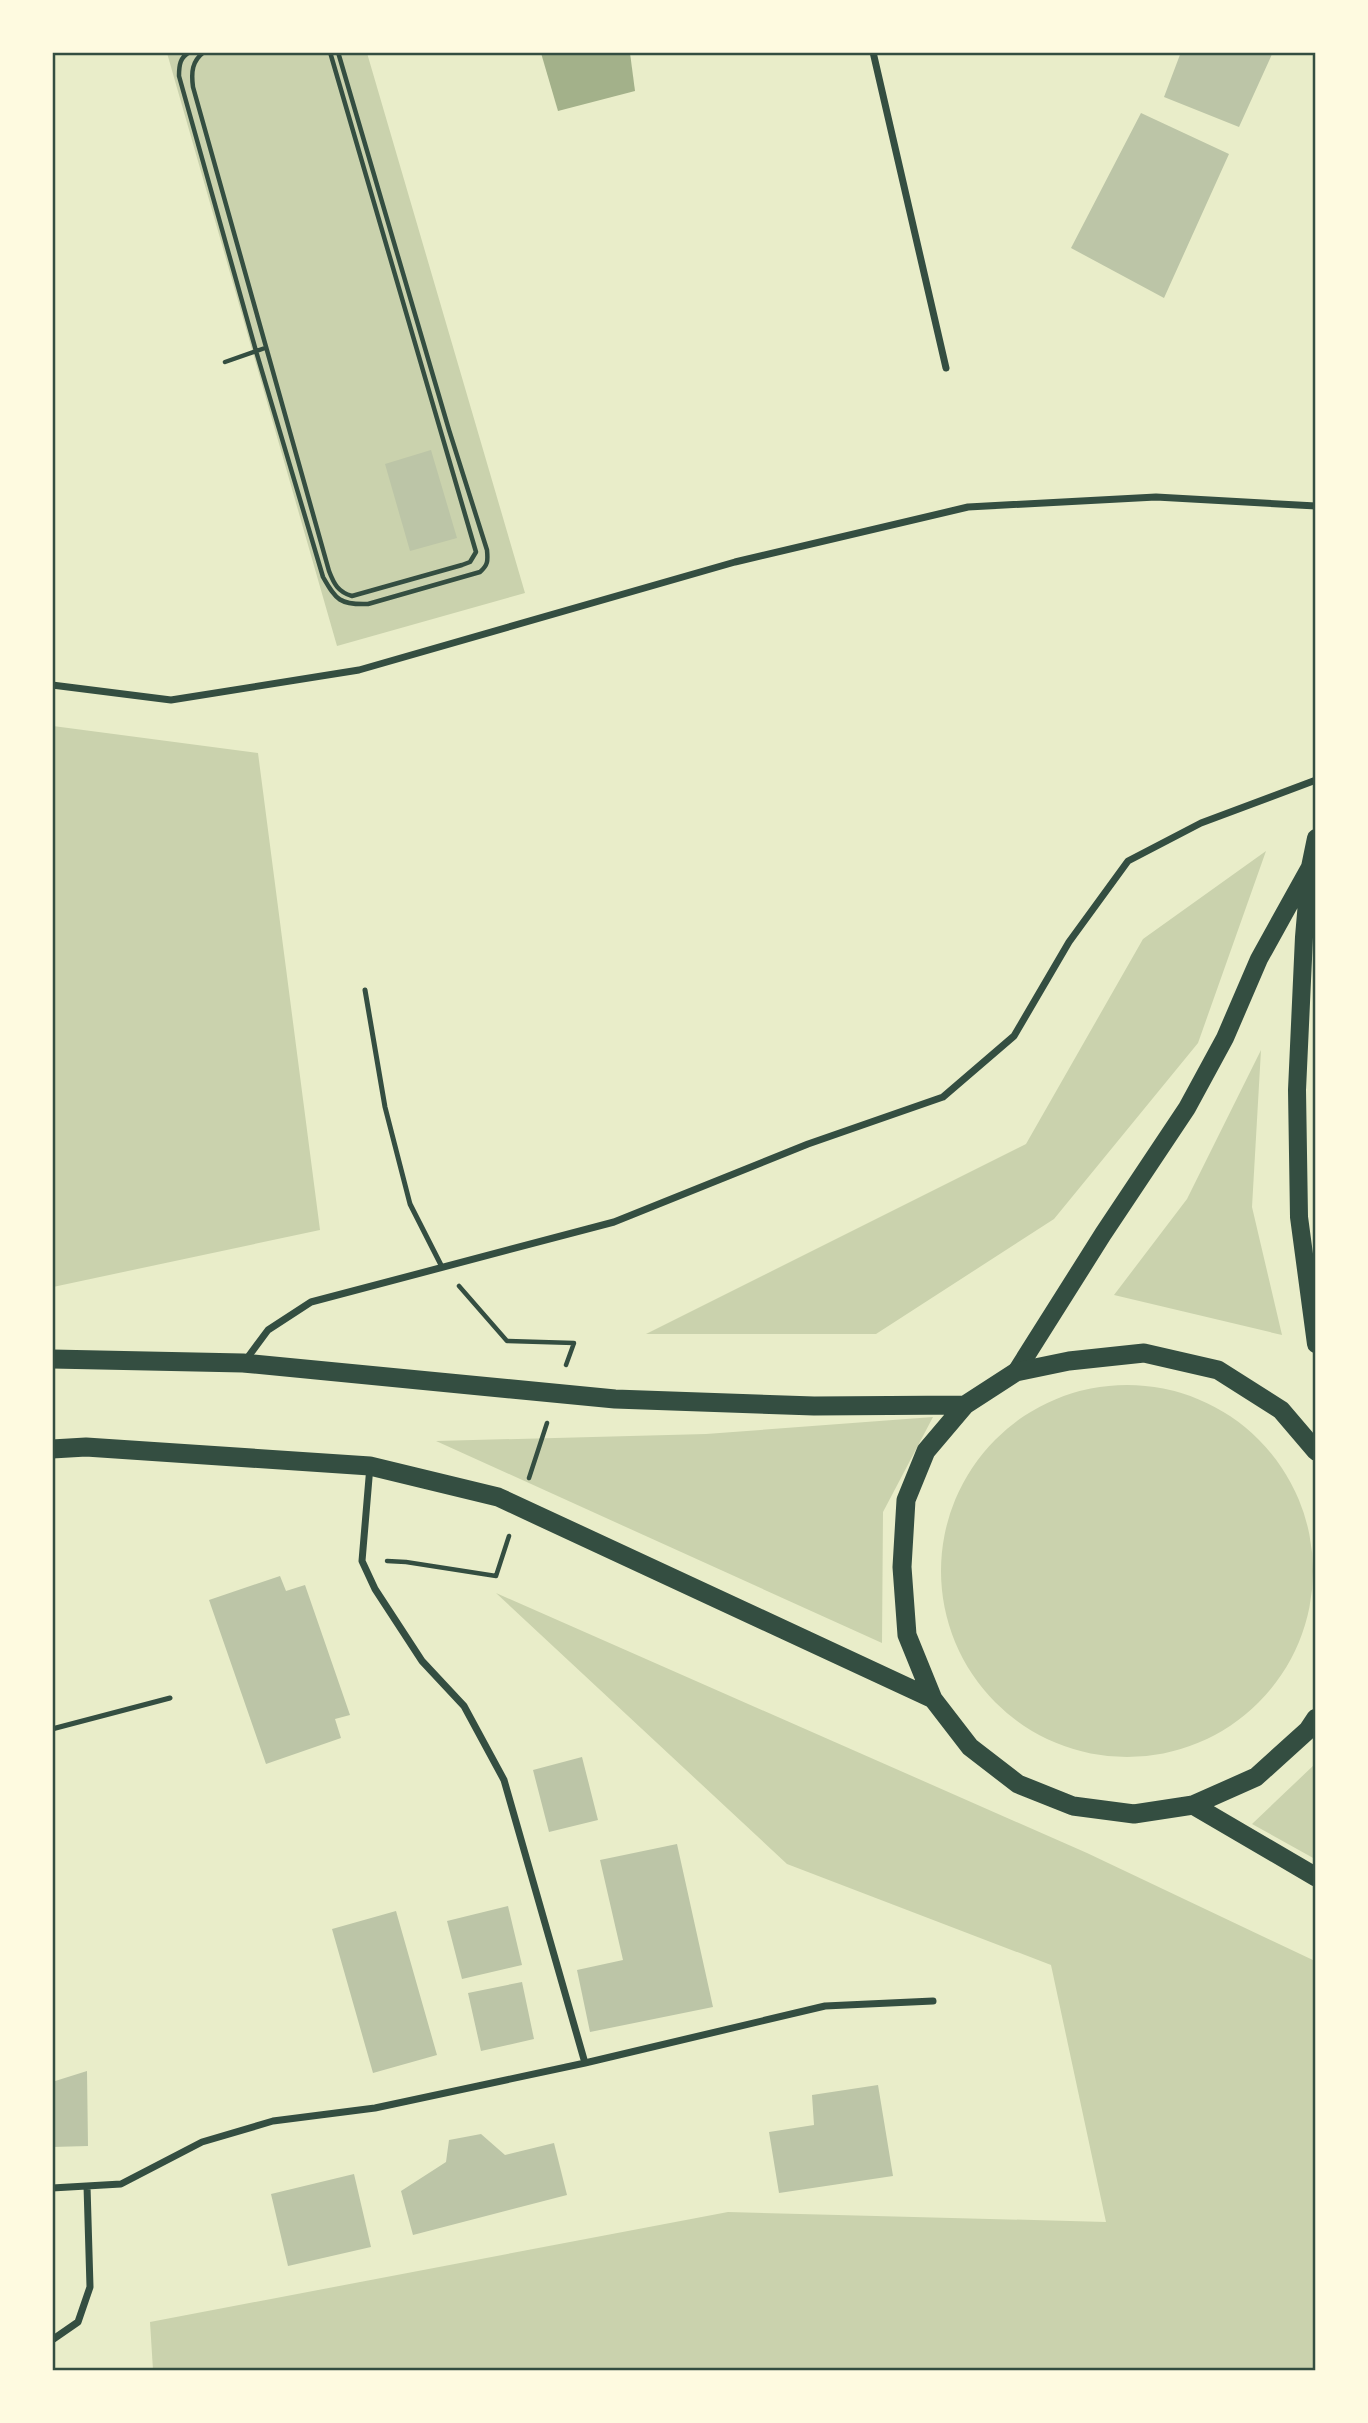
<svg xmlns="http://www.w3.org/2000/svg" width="1368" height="2423" font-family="Mulish,sans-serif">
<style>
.green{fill:#cad2ad}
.water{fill:#a3b18a}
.building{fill:#bcc5a7}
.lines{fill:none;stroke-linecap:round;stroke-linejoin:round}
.path{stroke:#344e41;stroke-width:4.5}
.service{stroke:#344e41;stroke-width:5}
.minor{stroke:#344e41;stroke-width:7}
.primary{stroke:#344e41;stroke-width:18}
.trunk{stroke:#344e41;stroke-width:19}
.neatline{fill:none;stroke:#344e41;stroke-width:2.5}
</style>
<rect width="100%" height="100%" fill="#e9edc9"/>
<path class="green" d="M167,53H367L525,593L337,646Z
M53,726L258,753L320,1230L53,1287Z
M1266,851L1198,1043L1054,1219L876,1334H646L1026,1144L1143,939Z
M1261,1050L1252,1207L1282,1335L1114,1295L1187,1199Z
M941 1571a186 186 0 1 1 372 0a186 186 0 1 1-372 0Z
M933,1417L883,1512L882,1643L436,1441L706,1434Z
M496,1593L1087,1853L1315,1961V2370H153L150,2322L728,2212L1106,2222L1051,1965L787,1864Z
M1315,1764V1859L1252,1824Z"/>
<path class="water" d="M541,53H630L635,91L558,111Z"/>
<path class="building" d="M1181,52H1273L1239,127L1164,97Z
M1141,113L1229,154L1164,298L1071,248Z
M431,450L457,538L410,551L385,464Z
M280,1576L286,1591L305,1585L350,1715L335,1719L341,1738L266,1764L209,1600Z
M582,1757L598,1820L549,1832L533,1770Z
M677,1844L713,2007L590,2032L577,1970L623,1960L600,1860Z
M508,1906L522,1965L462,1979L447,1921Z
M396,1911L437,2055L373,2073L332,1929Z
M522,1982L534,2039L481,2051L468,1993Z
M87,2071L88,2146L52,2147V2082Z
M878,2085L893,2176L779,2193L769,2132L814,2125L812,2095Z
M481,2134L505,2155L554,2143L567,2195L413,2235L401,2191L446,2162L449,2140Z
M354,2174L371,2247L288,2266L271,2194Z"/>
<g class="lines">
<path class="path" d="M190,52C180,57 179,65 179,76L256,351L323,577C336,600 340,605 368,604L480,572C488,565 488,561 487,550L449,430L338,52
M204,52C192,61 191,72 193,87L329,571C334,584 338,592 352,596L462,565L470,562L476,552L330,52
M225,362L265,348
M459,1286L507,1341L574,1343L566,1365
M529,1478L547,1423
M387,1561L406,1562L496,1576L509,1536"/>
<path class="service" d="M365,990L385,1107L410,1204L442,1267
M52,1729L170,1698"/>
<path class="minor" d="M873,52L946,368
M52,685L171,700L359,670L735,562L968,507L1156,497L1316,506
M245,1361L268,1330L311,1302L614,1222L808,1144L943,1097L1014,1036L1069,942L1128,861L1201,823L1316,780
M585,2063L825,2006L933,2001
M52,2188L121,2184L202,2142L273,2121L375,2108L585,2063L504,1780L464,1706L422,1661L375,1589L362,1561L370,1466
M52,2340L78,2322L90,2287L87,2186"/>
<path class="primary" d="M1316,838L1310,867L1304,937L1297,1090L1299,1217L1316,1344
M1016,1372L1103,1234L1187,1108L1225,1038L1259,959L1310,867"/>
<path class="trunk" d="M52,1359L243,1363L615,1399L814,1406L965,1405
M52,1449L86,1447L370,1466L498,1497L933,1699
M1316,1451L1281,1410L1218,1370L1144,1353L1069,1361L1016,1372L965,1405L926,1451L906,1500L902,1567L907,1635L933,1699L970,1747L1018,1784L1073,1806L1134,1814L1193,1805L1256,1777L1308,1730L1316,1718
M1193,1805L1316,1877"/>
</g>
<rect width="1368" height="2423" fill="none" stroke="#fefae0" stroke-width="108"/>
<rect x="54" y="54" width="1260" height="2315" class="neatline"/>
</svg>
